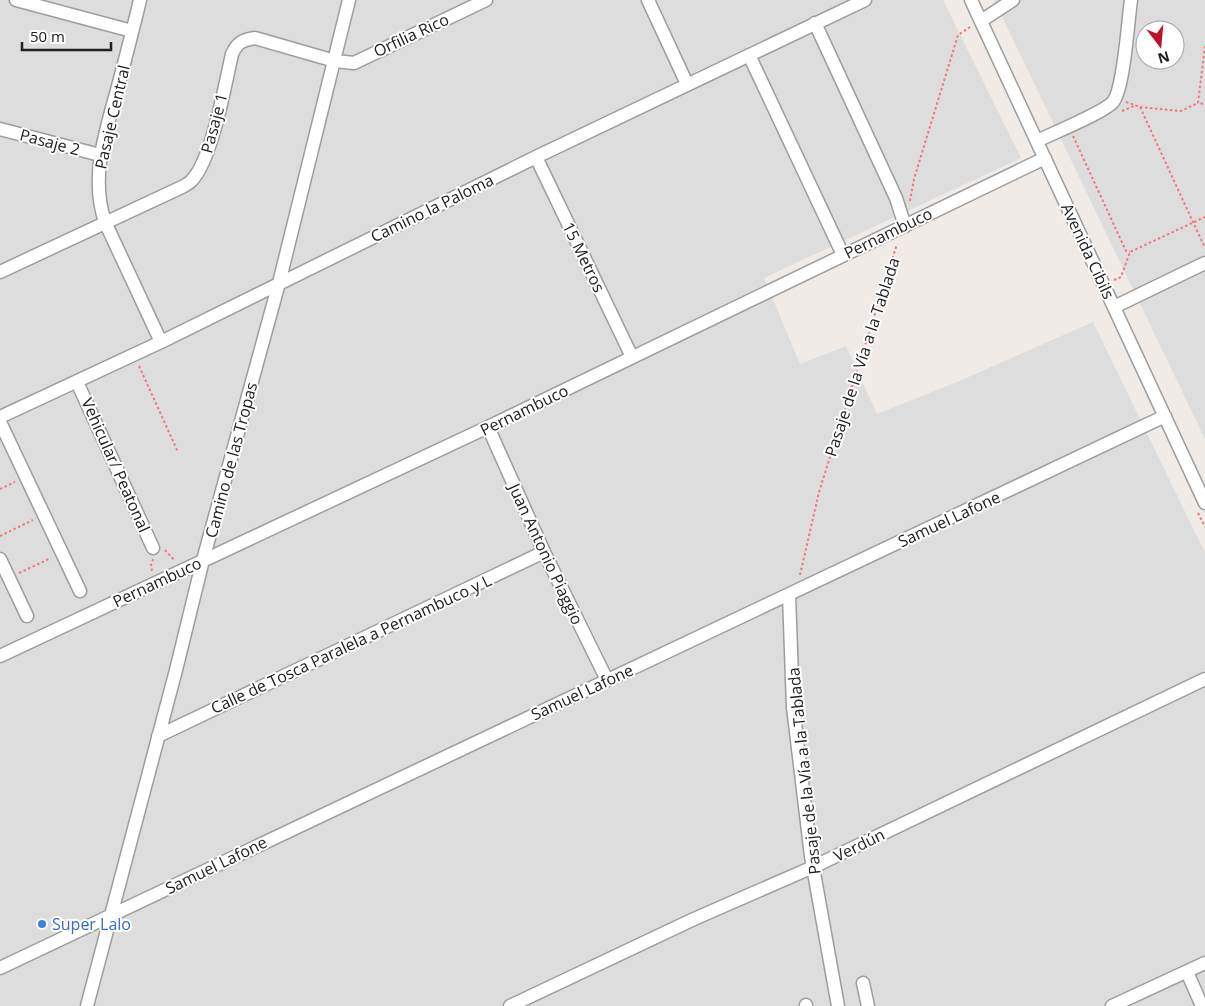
<svg xmlns="http://www.w3.org/2000/svg" width="1205" height="1006" font-family="'Open Sans',sans-serif">
<style>
.residential{fill:#dedddd;fill-rule:evenodd}
.lines{fill:none;stroke-linecap:round;stroke-linejoin:round}
.minor-casing{stroke:#9d9d9d;stroke-width:15}
.path{stroke:#ef787d;stroke-width:2;stroke-dasharray:2.5 2.5;stroke-linecap:butt}
.minor{stroke:#fff;stroke-width:12}
.shop-dot{fill:#3f7fe0;stroke:#fff;stroke-width:2}
.labels{text-anchor:middle;dominant-baseline:central;stroke-width:4;stroke-linejoin:round;paint-order:stroke}
.street-label{font-size:16px;fill:#202020;stroke:#fff}
.shop-label{font-size:16px;fill:#366cbe;stroke:#fff;text-anchor:start}
</style>
<rect width="100%" height="100%" fill="#f0ebe7"/>
<path class="residential" d="M0,0H943L1021,158L764,278L800,364L846,346L877,414L957,382L1093,322L1205,553V1006H0Z
M994,0H1205V439ZM1145,30H1175V60H1145Z"/>
<g class="lines">
<g class="minor-casing">
<path id="minor" d="M16,0L132,31
M140,0C133,30 125,60 117,90C105,134 90,177 105,222L161,342
M648,0L687,84
M971,0L1205,503
M981,21L1013,0
M815,23L896,198L905,226
M749,55L843,255
M0,129L100,155
M1037,141C1053,133 1103,113 1113,102C1124,89 1128,20 1131,0
M536,157L632,357
M0,272L182,187C185,185 190,183 192,180C212,159 225,85 232,54C237,43 242,40 255,38L335,61L354,63L486,0
M1114,307L1205,263
M77,382L153,548
M0,417L161,342L536,157L865,0
M0,422L80,591
M488,427L544,552L607,680
M0,559L27,616
M789,595L793,707L811,856L838,1006
M0,656L488,427L1045,158
M158,736L544,552
M0,968L1165,416
M1187,972L1202,1006
M863,983L868,1006
M806,1005V1006
M87,1006L176,670L203,560L279,283L349,0
M510,1006L694,919L813,867L1205,679
M1112,1006L1205,963"/>
</g>
<path class="path" d="M1205,46L1198,103L1205,104
M1126,102L1140,107L1205,248
M1140,107L1181,111L1198,103
M1122,111L1134,106
M1073,136L1126,251L1130,252
M910,201L914,179L958,35L970,27
M1114,280L1121,277L1130,252L1205,217
M139,366L178,452
M0,489L15,482
M1198,513L1205,527
M0,536L33,520
M165,550L175,561
M152,571L151,565L153,559
M19,573L51,558
M800,575L819,492L897,244"/>
<use href="#minor" class="minor"/>
</g>
<circle class="shop-dot" cx="42" cy="924" r="5"/>
<g class="labels">
<g class="street-label">
<text transform="translate(411 35) rotate(-25)">Orfilia Rico</text>
<text transform="translate(112 117) rotate(-77)">Pasaje Central</text>
<text transform="translate(214 123) rotate(-75)">Pasaje 1</text>
<text transform="translate(50 142) rotate(15)">Pasaje 2</text>
<text transform="translate(432 208) rotate(-26)">Camino la Paloma</text>
<text transform="translate(888 233) rotate(-26)">Pernambuco</text>
<text transform="translate(1088 251) rotate(65)">Avenida Cibils</text>
<text transform="translate(584 257) rotate(64)">15 Metros</text>
<text transform="translate(862 357) rotate(-72)">Pasaje de la Vía a la Tablada</text>
<text transform="translate(524 410) rotate(-26)">Pernambuco</text>
<text transform="translate(231 460) rotate(-75)">Camino de las Tropas</text>
<text transform="translate(116 465) rotate(66)">Vehicular/ Peatonal</text>
<text transform="translate(949 519) rotate(-25)">Samuel Lafone</text>
<text transform="translate(546 554) rotate(65)">Juan Antonio Piaggio</text>
<text transform="translate(157 582) rotate(-25)">Pernambuco</text>
<text transform="translate(351 644) rotate(-25)">Calle de Tosca Paralela a Pernambuco y L</text>
<text transform="translate(582 692) rotate(-25)">Samuel Lafone</text>
<text transform="translate(804 771) rotate(-96)">Pasaje de la Vía a la Tablada</text>
<text transform="translate(859 845) rotate(-26)">Verdún</text>
<text transform="translate(216 865) rotate(-26)">Samuel Lafone</text>
</g>
<g class="shop-label">
<text x="52" y="924">Super Lalo</text>
</g>
</g>
<g transform="translate(1160 45) rotate(164)"><circle r="24" fill="#ffffff" stroke="#a6a6a6"/>
<path d="M0-4L9 19L0 12L-9 19Z" fill="#c00f29"/>
<text y="-8" font-size="14" font-weight="bold" text-anchor="middle" fill="#202020">N</text>
</g>
<path d="M22 42v8h89v-8" fill="none" stroke="#202020" stroke-width="2.5"/>
<text x="30" y="42" font-size="15" fill="#202020" stroke="#ffffff" stroke-width="4" paint-order="stroke">50 m</text>
</svg>
